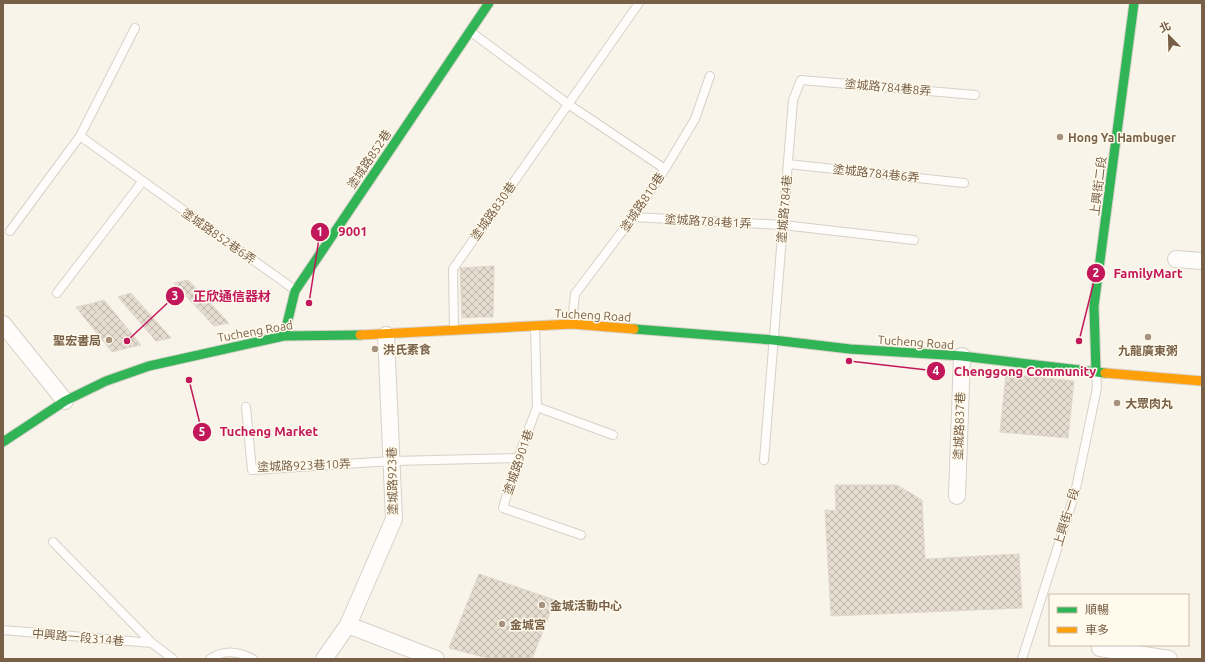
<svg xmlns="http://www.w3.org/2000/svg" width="1205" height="662" font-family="Ubuntu,'Noto Sans TC',sans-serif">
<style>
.building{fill:url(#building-cross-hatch);stroke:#e1d8cb}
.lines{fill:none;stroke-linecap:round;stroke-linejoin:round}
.lane-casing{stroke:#d7d1c8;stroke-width:10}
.street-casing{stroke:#d7d1c8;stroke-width:18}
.fast-casing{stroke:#d7d1c7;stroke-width:11}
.slow-casing{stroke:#d7d1c7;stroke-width:11}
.lane{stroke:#fefdfc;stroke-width:8}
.street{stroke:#fefdfc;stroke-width:16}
.fast{stroke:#30b455;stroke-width:9}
.slow{stroke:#ff9f0a;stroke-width:9}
.poi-dot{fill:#a59380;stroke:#fffaeb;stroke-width:1.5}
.labels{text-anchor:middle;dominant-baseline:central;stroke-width:3;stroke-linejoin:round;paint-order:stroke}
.street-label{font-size:12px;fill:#785f47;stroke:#fffaeb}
.poi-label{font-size:12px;font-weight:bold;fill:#785f47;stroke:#fffaeb;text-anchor:start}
.leader{fill:none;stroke:#c2185b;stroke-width:1.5}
.callout-dot{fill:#c2185b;stroke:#fffaeb;stroke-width:1.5}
.mark-label{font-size:12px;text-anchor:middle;font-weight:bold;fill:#fff}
.callout-label{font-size:13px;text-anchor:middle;font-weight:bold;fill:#c2185b;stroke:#fffaeb;stroke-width:3;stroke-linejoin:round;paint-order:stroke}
</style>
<defs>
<pattern id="building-cross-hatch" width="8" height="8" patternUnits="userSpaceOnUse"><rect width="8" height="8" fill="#e5ddd0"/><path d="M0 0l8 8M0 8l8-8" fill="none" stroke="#beb6ab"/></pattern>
</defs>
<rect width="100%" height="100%" fill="#f8f4e9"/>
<path class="building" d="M494,266L493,317H478L477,267Z
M477,267L478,317L462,318L460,268Z
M188,280L229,323L214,326L174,283Z
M131,293L171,338L156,341L118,297Z
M104,300L141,345L127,348L90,304Z
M90,304L127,348L112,352L76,307Z
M1006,374L1074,381L1068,438L1000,432Z
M835,485H897L922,500L925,559L1019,554L1022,608L831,616L825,510L836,511Z
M479,574L555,600L532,659H491L449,648Z"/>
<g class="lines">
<g class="lane-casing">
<path id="lane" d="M471,32L568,104L665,169
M80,136L135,28
M788,164L964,183
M633,217L783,225L914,240
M10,231L80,136L295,290
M57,293L142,182
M572,323L575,294L633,217L665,169L695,119L710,76
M535,326L537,407L518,458L503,508L581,535
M454,330L453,269L639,3
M246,407L252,470L392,461L518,458
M537,407L613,435
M764,460L793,100L801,80L975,95
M53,542L152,643L173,659
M3,630L152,643
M210,659C224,649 238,651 253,659
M1022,659L1075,493L1097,388L1096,372"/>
</g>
<g class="street-casing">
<path id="street" d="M1176,259L1202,261
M3,324L65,401
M957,496L962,356
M348,625L436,659
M1100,648L1169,659
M324,659L348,625L394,519L386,335"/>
</g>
<g class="fast-casing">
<path id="fast" d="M634,329L773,340L850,349L962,356L1105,373
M284,336L295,291L489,3
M1096,372L1094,306L1134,3
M3,442L65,401L106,381L149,366L284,336L360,335"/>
</g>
<g class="slow-casing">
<path id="slow" d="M360,335L572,324L634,329
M1105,373L1202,381"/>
</g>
<use href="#lane" class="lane"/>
<use href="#street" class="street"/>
<use href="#fast" class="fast"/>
<use href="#slow" class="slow"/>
</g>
<g class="poi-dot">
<circle cx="1060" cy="137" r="4"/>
<circle cx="1148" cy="337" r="4"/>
<circle cx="109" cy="340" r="4"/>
<circle cx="375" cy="349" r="4"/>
<circle cx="1117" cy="403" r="4"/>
<circle cx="542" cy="605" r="4"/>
<circle cx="502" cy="624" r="4"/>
</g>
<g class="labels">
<g class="street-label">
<text transform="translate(888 87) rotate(5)">塗城路784巷8弄</text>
<text transform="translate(369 159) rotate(-56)">塗城路852巷</text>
<text transform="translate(876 173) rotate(6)">塗城路784巷6弄</text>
<text transform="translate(1098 186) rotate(-83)">上興街二段</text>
<text transform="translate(642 202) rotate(-56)">塗城路810巷</text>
<text transform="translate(784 209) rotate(-85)">塗城路784巷</text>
<text transform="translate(493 211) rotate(-55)">塗城路830巷</text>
<text transform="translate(708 221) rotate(3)">塗城路784巷1弄</text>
<text transform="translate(219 236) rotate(35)">塗城路852巷6弄</text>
<text transform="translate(593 315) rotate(3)">Tucheng Road</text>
<text transform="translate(255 331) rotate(-10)">Tucheng Road</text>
<text transform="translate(916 342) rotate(4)">Tucheng Road</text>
<text transform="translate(959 426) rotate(-88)">塗城路837巷</text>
<text transform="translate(518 462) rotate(-71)">塗城路901巷</text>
<text transform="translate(304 465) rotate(-2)">塗城路923巷10弄</text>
<text transform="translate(392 481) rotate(-91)">塗城路923巷</text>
<text transform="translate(1066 517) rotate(-73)">上興街一段</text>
<text transform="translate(78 637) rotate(5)">中興路一段314巷</text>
</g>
<g class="poi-label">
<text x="1068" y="137">Hong Ya Hambuger</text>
<text x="101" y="340" text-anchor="end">聖宏書局</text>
<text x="383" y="349">洪氏素食</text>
<text x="1148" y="350" text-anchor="middle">九龍廣東粥</text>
<text x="1125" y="403">大眾肉丸</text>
<text x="550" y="605">金城活動中心</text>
<text x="510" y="624">金城宮</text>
</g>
</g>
<path class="leader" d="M309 303L320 232M1079 341L1096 273M127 341L175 296M849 361L936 371M189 380L202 432"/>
<g class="callout-dot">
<circle cx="309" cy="303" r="4"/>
<circle cx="1079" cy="341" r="4"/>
<circle cx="127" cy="341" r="4"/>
<circle cx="849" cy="361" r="4"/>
<circle cx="189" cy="380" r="4"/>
<circle cx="320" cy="232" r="10"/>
<circle cx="1096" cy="273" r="10"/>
<circle cx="175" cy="296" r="10"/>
<circle cx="936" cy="371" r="10"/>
<circle cx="202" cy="432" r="10"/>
</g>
<g class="mark-label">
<text x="320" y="236">1</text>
<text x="1096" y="277">2</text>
<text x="175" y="300">3</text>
<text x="936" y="375">4</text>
<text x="202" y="436">5</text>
</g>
<g class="callout-label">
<text x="353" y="236">9001</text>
<text x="1148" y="278">FamilyMart</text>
<text x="232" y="301">正欣通信器材</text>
<text x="1025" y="376">Chenggong Community</text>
<text x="269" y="436">Tucheng Market</text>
</g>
<rect width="1205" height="662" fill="none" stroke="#785f47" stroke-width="8"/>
<rect x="1049" y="594" width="140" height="52" fill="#fffaeb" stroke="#c9bca9"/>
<rect x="1057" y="607" width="20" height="6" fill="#30b455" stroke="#c9bca9"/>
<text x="1085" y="614" font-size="12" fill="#785f47">順暢</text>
<rect x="1057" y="627" width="20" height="6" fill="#ff9f0a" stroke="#c9bca9"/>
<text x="1085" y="634" font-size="12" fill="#785f47">車多</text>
<g transform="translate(1169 36) rotate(337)" stroke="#fffaeb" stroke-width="3" paint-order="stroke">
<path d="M0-3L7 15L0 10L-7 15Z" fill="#785f47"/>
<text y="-6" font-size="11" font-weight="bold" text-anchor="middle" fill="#785f47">北</text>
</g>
</svg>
